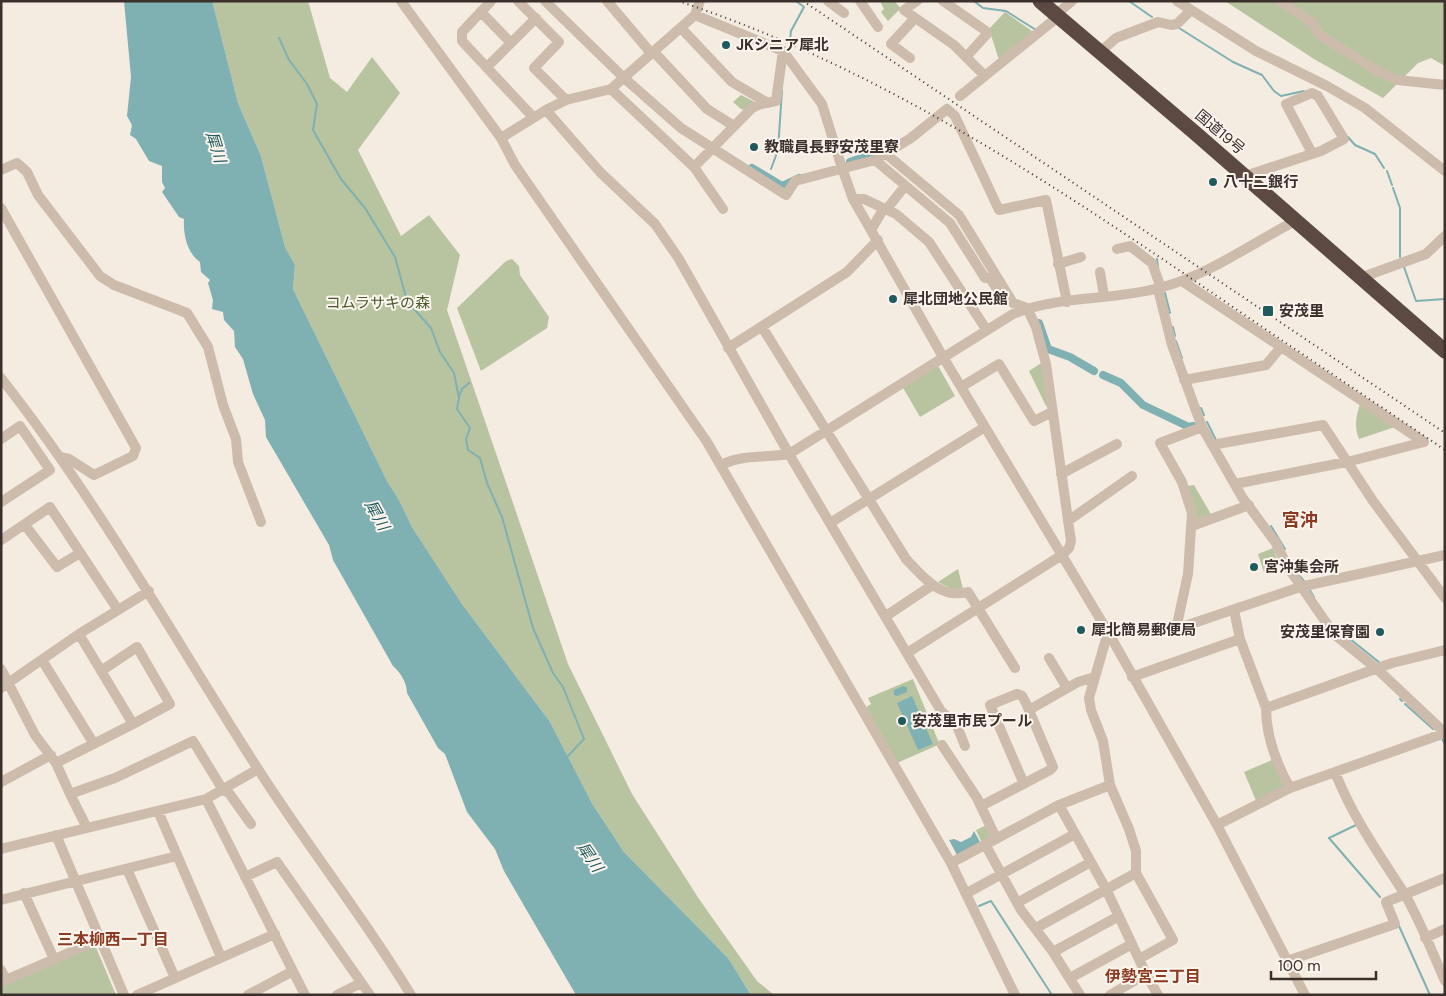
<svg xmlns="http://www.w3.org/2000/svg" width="1446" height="996" font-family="'DM Sans','Noto Sans JP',sans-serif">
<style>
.green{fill:#b8c4a0}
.water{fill:#7fb0b2}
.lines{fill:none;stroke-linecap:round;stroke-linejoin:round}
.stream{stroke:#7fb0b2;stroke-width:2}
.canal{stroke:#7fb0b2;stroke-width:8}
.minor{stroke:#cdbbac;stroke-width:10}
.highway{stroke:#5c4a42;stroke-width:15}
.rail{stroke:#3b302b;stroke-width:2;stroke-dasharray:1 4;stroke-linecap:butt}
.poi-dot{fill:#1f5a5e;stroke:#fbf5ee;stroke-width:2}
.labels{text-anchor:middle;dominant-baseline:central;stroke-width:4;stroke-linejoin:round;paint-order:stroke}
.poi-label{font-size:15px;font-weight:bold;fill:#3b302b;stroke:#fbf5ee;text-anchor:start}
.street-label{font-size:15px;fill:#3b302b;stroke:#fbf5ee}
.park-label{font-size:15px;fill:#4a5a2e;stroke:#fbf5ee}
.water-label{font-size:16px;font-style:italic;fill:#1f5a5e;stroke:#fbf5ee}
.neighbourhood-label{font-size:16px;font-weight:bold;fill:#8c3b22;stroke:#fbf5ee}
.quarter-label{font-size:18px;font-weight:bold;fill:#8c3b22;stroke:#fbf5ee}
</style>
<rect width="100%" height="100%" fill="#f4ebe1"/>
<path class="green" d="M214,1H308L330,78L347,92L372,57L400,93L358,150L401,236L429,215L460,255L447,310L568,664L632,794L699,899L757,981L774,995H751L728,958L624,852L593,805L550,722L462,604L412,527L399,500L387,481L293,289L295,265L285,247L261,156L238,103L213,4Z
M880,1H894L901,8L888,21L881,12L884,9Z
M1225,1H1445V66L1431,58L1418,63L1383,98L1314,59Z
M1005,12L1036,34L1000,63L989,29Z
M741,95L755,102L745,110L741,109L733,102Z
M512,259L519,266L520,275L549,317L547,328L481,371L457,308L506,261Z
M1043,362L1049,405L1046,406L1029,371Z
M937,364L955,396L920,417L902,386Z
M1360,404L1395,427L1359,439C1354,427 1356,416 1360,404Z
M1194,485L1212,516L1197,521L1187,486Z
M1273,548L1280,566L1264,572L1258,554Z
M958,569L963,589L950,588L938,582Z
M913,679L939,743L938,745L897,763L866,707L871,704L868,698Z
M1272,760L1286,787L1257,803L1244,772Z
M987,825L991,838L982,843L976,830Z
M95,945L116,995H1V986Z"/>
<path class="water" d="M124,1H214L213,4L238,103L261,156L285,247L295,265L293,289L387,481L399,500L412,527L462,604L550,722L593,805L624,852L728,958L751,995H576L504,871L495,849L467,812L445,754L438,748L407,693C407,683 401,673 393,666L333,560L329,545L266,437L265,420L253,394L243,359L235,347L234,331L224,320L223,312L212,309L213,300L208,283L210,280L201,272L200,262C187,253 183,234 184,219L179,217L162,192L165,188L162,182V166L149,161L136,139L130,135L132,125L127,116L131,77Z
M903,686L907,687V692L897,696L894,695V690Z
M912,696L933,744L918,750L897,703Z
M974,831L980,842L957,855L949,840L954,839L961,842L971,837Z"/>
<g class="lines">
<path class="stream" d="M974,1L983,8L1006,11L1036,30
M1129,1L1152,17
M1179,28L1233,62L1262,75L1274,91L1281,96L1304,91
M279,38L289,60L307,84L317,104L313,130L341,179L365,208L395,257L407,301L431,328L440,352L454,373L459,398L457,409L470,428L466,439L468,450L480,458L487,483L502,517L533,628L553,673L563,687L584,739L567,757
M789,49L791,31L804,7L796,1
M1348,137L1355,145L1375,154L1384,168
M771,169L778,150L782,90
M1387,171L1392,185
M1393,188L1400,208V257
M1157,259L1158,267
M1404,267L1416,301L1445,299
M1165,293L1170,313
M1173,327L1175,336
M1176,341L1182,358
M459,397L462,389L469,383
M1201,408L1204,415
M1207,422L1216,440
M1271,526L1285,549
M1289,559L1296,570
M1300,576L1304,581
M1309,589L1314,597
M1334,626L1380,663
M1400,699L1402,701
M1405,704L1433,729
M1441,737L1445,744
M1356,825L1329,838L1380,897
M979,906L991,901L993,904L1052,995
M1399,926L1430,995"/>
<path class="canal" d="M850,162L884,150
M752,168L782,186L799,178
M1039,323L1048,349L1070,357L1094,371
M1103,375L1121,383L1143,405L1189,427L1193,426"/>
<path class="minor" d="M401,1L501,138L515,165L707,442L951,863L1015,995
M491,1L462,32V41L533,117
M518,1L559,42L534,68L566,100
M545,1L623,77L681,128L786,195L795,181L875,160L911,138L947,109L955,116L999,210L1046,200L1067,302
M607,1L651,53
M828,1L844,13
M860,1L878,27
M917,1L904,10L954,45L985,76
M943,1L986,31L987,34L966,57
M1177,1L1256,51L1327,86L1365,108L1445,171
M1280,1C1296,13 1311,17 1320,35L1379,72L1398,80L1445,85
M481,12L511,43
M695,15L700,1
M681,28L732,82L768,103
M653,51L707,109L734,126
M1099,53L1116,38L1158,22L1171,25L1177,24L1190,11
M910,58L891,44L915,18
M487,67L536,18
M611,89L694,167L752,108L761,104L776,101L783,51
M960,96L1054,20L1059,12L1072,1
M546,110L600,172L655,224L679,259L789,454L941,711L957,726L965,746
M501,138L546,110L566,100L611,89L695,15L783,51L822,104L842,168L853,199L864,218L943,357L1108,632L1217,825L1305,995
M885,153L959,215L1013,303L1027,308L1036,327L1046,364L1071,541L1069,548L1062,555L907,653
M875,160L950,223L985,278H990L997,289
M694,167L723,209
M1,170L17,163L27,172L38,195L100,276L114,285L187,313L208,347L223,405L236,439L238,462L261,522
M1247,178L1251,174L1321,151L1344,139L1318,96L1312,93L1286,104L1312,153
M853,199H864L896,214L929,242L986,329
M1,208L136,448L133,456L94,475L69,459L60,457
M886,210L905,186
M871,230L884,208
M1117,249L1130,246L1152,263L1161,288
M1058,264L1081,257
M1100,272L1104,296
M1360,278L1426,254L1445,236
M1182,281L1424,442
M1158,289L1172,345L1202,427L1242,497L1276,543L1287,566L1334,634L1376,668L1445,733
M762,327L906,559C923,577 940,599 968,592L1015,668
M728,348L847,272L878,240
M1,378C98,501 174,638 258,769C307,846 364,917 411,995
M1184,380L1266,365L1281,347
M961,387L999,364L1034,421L1052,412
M1202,427L1160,443L1182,482L1192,513L1188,574L1176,629L1300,587L1445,555
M1,439L20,426L50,470L1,502
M1212,445L1323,425L1373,501L1445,598
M721,465C743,454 765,458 789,454L1013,314C1059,295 1111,301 1159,288C1207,276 1251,244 1295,221
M1061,474L1117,444
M1235,484L1351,461L1424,442
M1068,521L1132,476
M830,523L985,427
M25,525L57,567L80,553
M1192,526L1249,505
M1,540L50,507L118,610
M1234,610L1240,639L1266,708C1266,737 1276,763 1290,788
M886,616L931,586
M1108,632L1089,698L1091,710L1103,741L1110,785L1129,829L1136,851V873L1173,940L1139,959
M1049,658L1067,688
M42,660L94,744
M1,669L35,735L56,763L70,794
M101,671L137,647L170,704L133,724
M1132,677L1240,639
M1,688L79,634L149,591
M1266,708L1392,663L1445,650
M1029,710L1078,682L1095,677
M942,745L977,798L996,838
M56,763L133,724L79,634
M1335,772C1352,816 1379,854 1404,893C1419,918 1433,954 1445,981
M1,782L51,755
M206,799L305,995
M1059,805L1106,889L1146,974L1158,995
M981,806L985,804L1050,770L1053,767L1026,703L1022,696L1017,694L990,705L1024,784
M158,811L221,957
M1217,825L1290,788L1445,733
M87,828L70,794L115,778L193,741L223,790L229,793L251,824
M56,835L124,995
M985,844L1021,910L1053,952L1080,995
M1,849L206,799L258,769
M951,863L1059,805L1110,785
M127,869L175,978
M245,877L277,862L370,995
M24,893L54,959
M967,893L1075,834
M1,900L177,856
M1017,903L1091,862
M1036,928L1136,873
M1425,938L1445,929
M1053,952L1119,916
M1287,961L1395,924L1386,902L1445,878
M1,970L6,980
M1070,978L1132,944
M1,982L99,940
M137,995L275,934
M248,995L293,971
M337,995L361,983
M1110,995L1146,974"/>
<path class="highway" d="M1040,1L1194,132L1445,351"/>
<path class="rail" d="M678,1C866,63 1030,169 1192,279C1276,337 1361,393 1445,450
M803,1L1445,433"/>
</g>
<g class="poi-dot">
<circle cx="726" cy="45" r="5"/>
<circle cx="754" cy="147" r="5"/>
<circle cx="1213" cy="182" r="5"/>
<circle cx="893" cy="299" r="5"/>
<rect x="1262" y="305" width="12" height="12" rx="2.5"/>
<circle cx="1254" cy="567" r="5"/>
<circle cx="1081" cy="630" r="5"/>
<circle cx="1380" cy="632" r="5"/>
<circle cx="902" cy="721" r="5"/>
</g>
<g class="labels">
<g class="poi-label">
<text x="736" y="45">JKシニア犀北</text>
<text x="764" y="147">教職員長野安茂里寮</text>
<text x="1223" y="182">八十二銀行</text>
<text x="903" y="299">犀北団地公民館</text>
<text x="1279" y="311">安茂里</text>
<text x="1264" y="567">宮沖集会所</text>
<text x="1091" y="630">犀北簡易郵便局</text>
<text x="1370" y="632" text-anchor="end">安茂里保育園</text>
<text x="912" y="721">安茂里市民プール</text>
</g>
<g class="street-label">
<text transform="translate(1220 132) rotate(40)">国道19号</text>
</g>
<g class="park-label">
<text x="378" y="303">コムラサキの森</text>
</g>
<g class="water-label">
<text transform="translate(216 147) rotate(73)">犀川</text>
<text transform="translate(377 515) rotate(61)">犀川</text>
<text transform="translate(590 857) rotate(56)">犀川</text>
</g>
<g class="neighbourhood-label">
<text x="113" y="939">三本柳西一丁目</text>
<text x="1153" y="976">伊勢宮三丁目</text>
</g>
<g class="quarter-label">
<text x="1300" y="520">宮沖</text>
</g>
</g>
<rect width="1446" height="996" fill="none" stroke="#3b302b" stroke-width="5"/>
<path d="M1271 971v8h105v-8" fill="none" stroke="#3b302b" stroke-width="2.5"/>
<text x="1278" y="971" font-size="15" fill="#3b302b" stroke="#fbf5ee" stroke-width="4" paint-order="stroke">100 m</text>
</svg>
